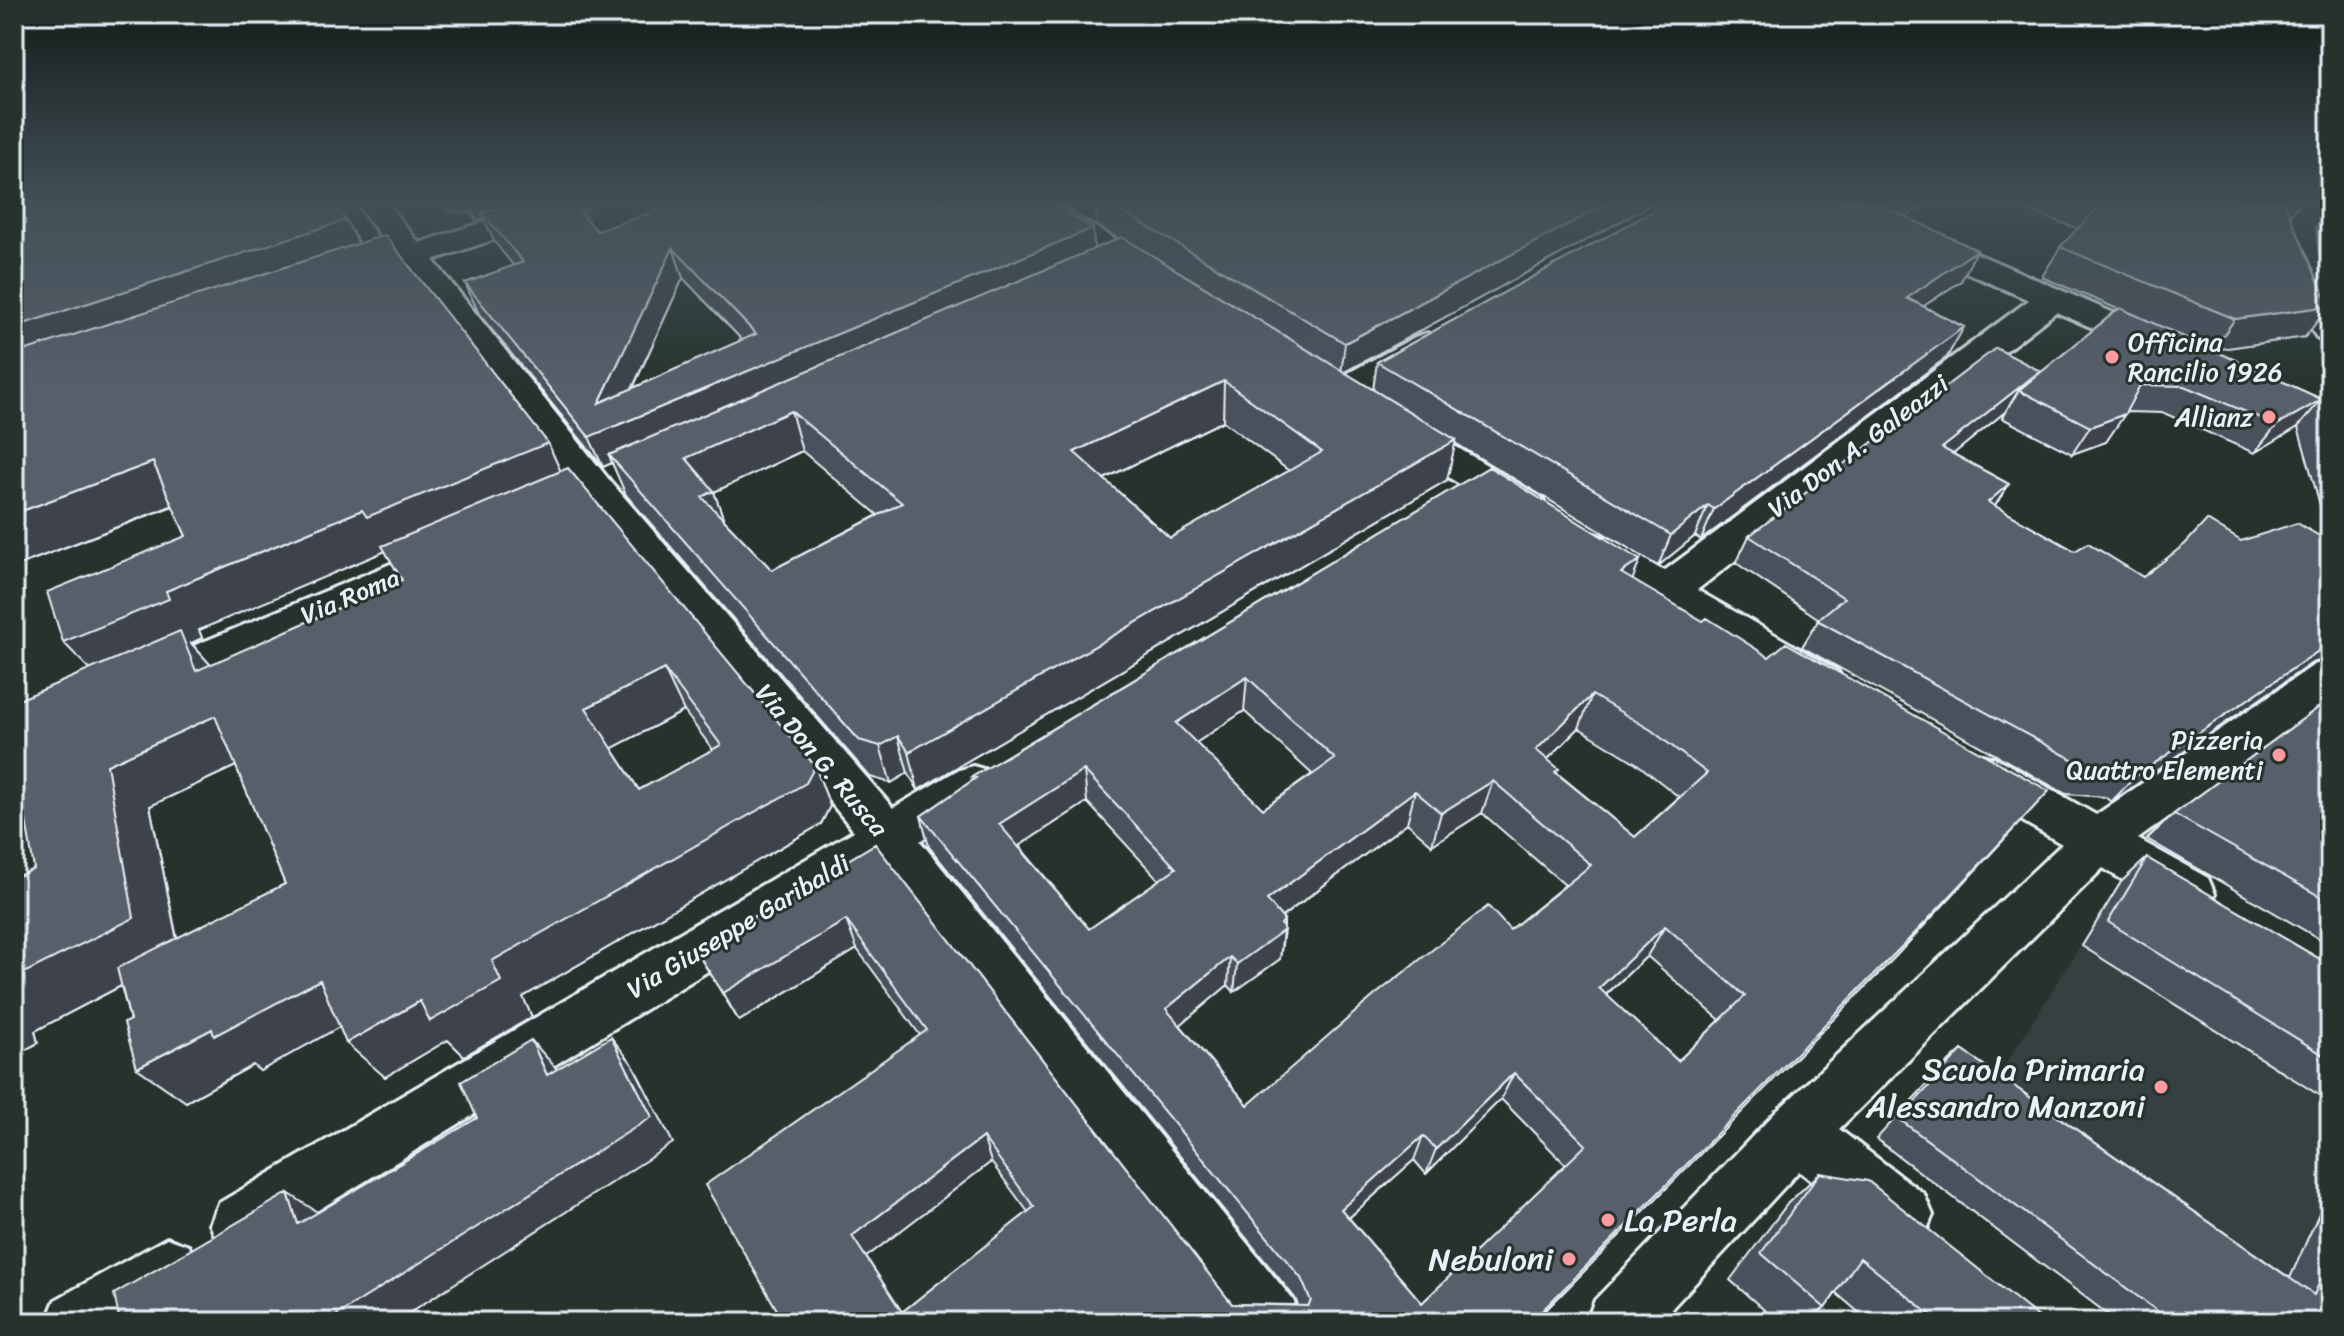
<svg xmlns="http://www.w3.org/2000/svg" width="2344" height="1336" font-family="Sriracha,sans-serif">
<style>
.built{fill:#354040}
.lines{fill:none;stroke-linecap:round;stroke-linejoin:round}
.street-casing{stroke:#e8f1f8;stroke-width:6}
.street{fill:#26332d;fill-rule:evenodd}
.wall{fill:#4c515c;stroke:#e8f1f8;stroke-width:2;fill-rule:evenodd}
.shaded-wall{fill:#3e424b;stroke:#e8f1f8;stroke-width:2}
.building{fill:#585e6b;stroke:#e8f1f8;stroke-width:2;fill-rule:evenodd}
.poi-dot{fill:#ff9aa2;stroke:#26332d;stroke-width:3}
.labels{text-anchor:middle;dominant-baseline:central;stroke-width:6;stroke-linejoin:round;paint-order:stroke}
.poi-label{font-size:26px;fill:#e8f1f8;stroke:#26332d;text-anchor:end}
.street-label{font-size:26px;fill:#e8f1f8;stroke:#26332d}
.near-poi-label{font-size:32px;fill:#e8f1f8;stroke:#26332d;text-anchor:end}
</style>
<rect width="100%" height="100%" fill="#26332d"/>
<filter id="ink" filterUnits="userSpaceOnUse"><feTurbulence type="fractalNoise" baseFrequency=".0125" numOctaves="2"/><feDisplacementMap in="SourceGraphic" scale="16" xChannelSelector="R" yChannelSelector="G"/><feConvolveMatrix kernelMatrix="1 2 1 2 8 2 1 2 1" color-interpolation-filters="sRGB"/></filter>
<g filter="url(#ink)">
<path class="built" d="M2121,881L2330,1007V1322L1982,1102Z"/>
<g class="lines">
<g class="street-casing">
<path id="street" d="M355,202H386L419,243L544,202H589L585,209L433,260L610,481L893,808L956,771L973,766L990,771L997,785L990,799L920,841L1293,1300L1302,1322H1232L881,865L261,1245L240,1254L219,1245L210,1224L219,1203L854,831L582,499L406,269L387,275L375,272L371,265L375,258L393,252Z
M1017,202H1053L1164,269L1168,276L1164,283L1152,286L1140,283L1021,209Z
M1817,202H1857L2172,338L2177,345L2172,352L2160,356L2148,352L2056,312L1697,590L1838,671L1844,683L1838,695L1822,700L1806,695L1571,554L1565,544L1571,534C1602,525 1637,556 1664,571L2029,300L1821,209Z
M2302,202H2330L2315,227L2318,253L2330,285V342L2318,339L2313,332L2286,253L2283,227Z
M1427,333L1439,337L1444,344L1439,351L1352,401L1339,404L1326,401L1321,393L1326,385L1415,337Z
M1401,419L1414,422L1541,497L1547,507L1541,517L1527,521L1513,517L1388,440L1382,431L1388,422Z
M453,538L467,542L473,552L467,562L165,695L149,700L133,695L127,683L133,671Z
M2330,660V700L2138,839L2208,878L2215,894L2208,910L2190,916L2172,910L2103,868L1839,1129L1924,1194L1933,1215L1924,1236L1903,1245L1882,1236L1799,1171L1659,1322H1586L1595,1300L1776,1112L2062,844L1966,788L1960,774L1966,760L1983,755L2000,760L2096,815L2314,665Z
M167,1238L189,1246L197,1268L189,1290L135,1322H46L55,1300Z"/>
</g>
<use href="#street" class="street"/>
</g>
<path class="wall" d="M14,202H340L334,204L359,243L561,471L815,766L830,806L821,824L523,997L532,1017L464,1056L448,1040L385,1077L339,1027L260,1071L253,1065L186,1102L130,1020L121,986L35,1031L38,1043L14,1056V878L34,869L90,669L186,536L173,506L14,567ZM385,551L402,580L210,665L191,643L202,638L199,630ZM684,711L713,750L639,790L612,748ZM236,766L285,884L177,938L150,806Z
M442,202H571L597,231L1094,249L1119,239L1097,225L1096,202H1656L1344,372L1373,390L1377,362L1670,202H1930L1906,217L1977,250L1961,281L1923,306L1964,327L1947,357L1701,540L1695,536L1658,566L1455,443L1447,480L918,790L908,773L891,783L870,777L626,495L612,463L603,467L479,314L465,283L514,266L495,243L484,219L477,221L470,213L450,211ZM683,278L742,340L633,388ZM1223,421L1289,471L1170,538L1104,479ZM802,451L878,515L772,570L724,520L714,492Z
M1058,202H1082L1069,208Z
M2006,202H2284L2329,306L2305,337L2213,350L2330,403V540L2298,427L2254,453L2164,413L2126,412L2106,442L2072,454L2002,418L2005,412L1953,454L2009,484L1995,506L2075,551L2143,577L2241,541L2330,542V658L2312,663L2111,802L2105,797L2066,794L1802,647L1819,619L1736,563L1749,536L2037,376L2118,309L2042,277L2060,247L2078,229Z
M1489,467L1632,580L2020,822L1894,958L1534,1322H780L777,1310L920,1035L857,949L739,1021L696,951L875,844L1232,1304L1298,1305L1295,1298L929,847L921,816L973,780L972,777ZM1244,711L1312,774L1263,809L1196,743ZM1579,728L1636,763L1679,797L1635,837L1557,773L1547,760ZM1087,802L1159,880L1089,929L1019,846ZM1482,813L1565,885L1510,930L1248,1105L1180,1025L1228,985L1234,992L1280,959L1284,930V920L1282,917L1407,823L1432,845ZM1647,956L1720,1020L1678,1061L1606,995ZM1501,1099L1566,1165L1422,1303L1349,1218L1414,1160L1426,1174ZM991,1162L1028,1212L902,1312L866,1257Z
M2330,699V945L2147,839L2174,814Z
M2147,858L2330,965V1102L2082,946L2121,882Z
M1962,1050L2290,1278L2330,1189V1322H2118L1876,1139L1938,1072Z
M1820,1173L2045,1322H1870L1836,1293L1825,1308L1805,1322H1778L1730,1280L1788,1203Z"/>
<path class="shaded-wall" d="M468,202H544L482,213L484,219L477,221Z
M1069,202H1082L1069,208Z
M1610,202H1656L1341,374L1345,343Z
M1912,202H1930L1904,218Z
M346,220L367,259L14,377V327Z
M1093,228L1095,258L609,455L612,463L603,467L589,437L599,403L673,248L683,278L615,426Z
M1977,250L1961,281L1891,328L1907,298Z
M2329,306L2305,337L2213,350L2235,319Z
M1964,327L1947,357L1701,540L1714,509Z
M2040,371L2025,394L2019,390L2005,412L1926,476L1942,448Z
M1224,381L1223,421L1077,492L1074,452Z
M2321,400L2298,427L2254,453L2277,425Z
M791,411L802,451L714,492L728,531L717,536L686,458Z
M2125,414L2106,442L2072,454L2090,427Z
M1456,440L1447,480L918,790L909,752Z
M548,443L566,483L388,550L199,630L202,638L191,643L218,673L101,681L63,642L166,591L362,510Z
M153,462L184,501L14,567V514Z
M2009,484L1991,512L1988,502Z
M1708,505L1695,536L1658,566L1671,535Z
M1640,560L1627,594L1621,573Z
M2330,643V658L2312,663L2111,802L2136,776Z
M664,669L684,711L609,750L586,708Z
M1247,677L1244,711L1176,756V723Z
M1592,695L1579,728L1524,783L1536,750Z
M215,716L253,758L150,806L180,955L35,1031L38,1043L14,1056V978L107,765Z
M898,736L908,773L891,783L880,746Z
M815,766L830,806L821,824L523,997L532,1017L464,1056L448,1040L385,1077L346,1043L492,961Z
M1084,770L1087,802L1005,855L999,824Z
M1493,781L1482,813L1432,845L1441,813Z
M1415,791L1407,823L1264,930L1267,900Z
M2049,791L1894,958L1534,1322H1531Z
M846,920L857,949L739,1021L723,993Z
M1284,920L1280,959L1234,992L1237,964Z
M1665,926L1647,956L1583,1016L1599,988Z
M1230,957L1228,985L1166,1037V1009Z
M320,980L359,1016L260,1071L253,1065L186,1102L137,1068L212,1029Z
M611,1037L633,1065L673,1143L395,1322H326Z
M531,1040L556,1068L572,1103L547,1075Z
M1514,1073L1501,1099L1426,1174L1436,1149Z
M1423,1136L1414,1160L1334,1231L1341,1209Z
M983,1137L991,1162L865,1258L852,1236Z
M288,1193L325,1217L298,1224Z"/>
<path class="building" d="M14,202H332L346,220L14,327Z
M516,202H571L597,231L682,202H1049L1093,228L589,437L465,283L523,262L482,213ZM673,248L756,334L599,403Z
M1106,202H1610L1345,343Z
M1670,202H1874L1977,250L1907,298L1964,327L1714,509L1708,505L1671,535L1377,362Z
M2103,202H2284L2329,306L2235,319L2060,247Z
M385,235L548,443L367,517L362,510L251,556L166,591L169,599L63,642L47,592L186,536L153,462L14,514V354Z
M1122,237L1456,440L909,752L898,736L880,746L859,740L609,455ZM1224,381L1322,452L1170,538L1074,452ZM791,411L902,503L772,570L702,497L714,491L686,458Z
M2120,308L2330,403V429L2321,400L2277,425L2184,386L2140,385L2125,414L2090,427L2019,390Z
M1996,348L2040,371L1942,448L2009,484L1988,502L2075,551L2088,543L2143,577L2185,544L2207,520L2241,541L2297,523L2330,542V643L2136,776L2129,772L2090,769L1817,620L1844,598L1749,536Z
M1489,467L1640,560L1621,573L1703,621L1707,618L1769,657L1786,643L2049,791L1920,928L1531,1322H1139L1135,1317L1129,1322H780L774,1312L777,1310L705,1185L927,1030L846,920L723,993L696,951L875,844L1232,1304L1308,1306L1311,1301L1301,1278L921,816L976,778L972,777ZM1247,677L1335,759L1263,809L1176,723ZM1592,695L1651,730L1707,773L1635,837L1555,772L1559,769L1536,750ZM1084,770L1176,868L1089,929L999,824ZM1493,781L1591,865L1510,930L1488,906L1375,995L1248,1105L1166,1009L1230,957L1237,964L1284,930L1281,924L1284,920L1267,900L1415,791L1441,813ZM1665,926L1745,996L1678,1061L1599,988ZM1514,1073L1586,1145L1422,1303L1341,1209L1423,1136L1436,1149ZM983,1137L1034,1207L902,1312L852,1236Z
M568,468L815,766L806,783L492,961L501,981L430,1021L420,1001L346,1043L320,980L214,1036L212,1029L137,1068L124,1023L130,1020L117,968L285,884L215,716L107,765L134,918L14,978V878L34,869L14,748V702L180,631L196,671L402,580L382,546ZM664,669L721,745L639,790L586,708Z
M2330,699V902L2174,814Z
M2147,858L2330,965V1059L2108,922Z
M611,1037L652,1117L326,1322H120L114,1294L288,1193L298,1224L477,1118L461,1082L531,1040L547,1075Z
M1962,1050L2314,1295L2330,1259V1322H2172L1899,1119Z
M1820,1173L1868,1181L2045,1322H1940L1860,1258L1825,1308L1761,1253Z
M1713,1317L1718,1322H1709Z"/>
</g>
<linearGradient id="sky" x2="0" y2="1"><stop stop-color="#151c19"/><stop offset="0.52" stop-color="#415057"/><stop offset="1" stop-color="#415057" stop-opacity="0"/></linearGradient>
<rect width="2344" height="389" fill="url(#sky)"/>
<g class="poi-dot">
<circle cx="2112" cy="357" r="8"/>
<circle cx="2269" cy="417" r="8"/>
<circle cx="2279" cy="755" r="8"/>
<circle cx="2161" cy="1087" r="8"/>
<circle cx="1608" cy="1220" r="8"/>
<circle cx="1569" cy="1259" r="8"/>
</g>
<g class="labels">
<g class="poi-label">
<text x="2128" y="342" text-anchor="start">Officina<tspan x="2128" dy="30">Rancilio 1926</tspan></text>
<text x="2253" y="417">Allianz</text>
<text x="2263" y="740">Pizzeria<tspan x="2263" dy="30">Quattro Elementi</tspan></text>
</g>
<g class="street-label">
<text transform="translate(1858 446) rotate(-37)">Via Don A. Galeazzi</text>
<text transform="translate(350 596) rotate(-23)">Via Roma</text>
<text transform="translate(822 760) rotate(50)">Via Don G. Rusca</text>
<text transform="translate(738 926) rotate(-31)">Via Giuseppe Garibaldi</text>
</g>
<g class="near-poi-label">
<text x="2145" y="1069">Scuola Primaria<tspan x="2145" dy="37">Alessandro Manzoni</tspan></text>
<text x="1624" y="1220" text-anchor="start">La Perla</text>
<text x="1553" y="1259">Nebuloni</text>
</g>
</g>
<rect width="2344" height="1336" fill="none" stroke="#26332d" stroke-width="48"/>
<rect x="24" y="24" width="2296" height="1288" fill="none" stroke="#e8f1f8" stroke-width="3" filter="url(#ink)"/>
</svg>
